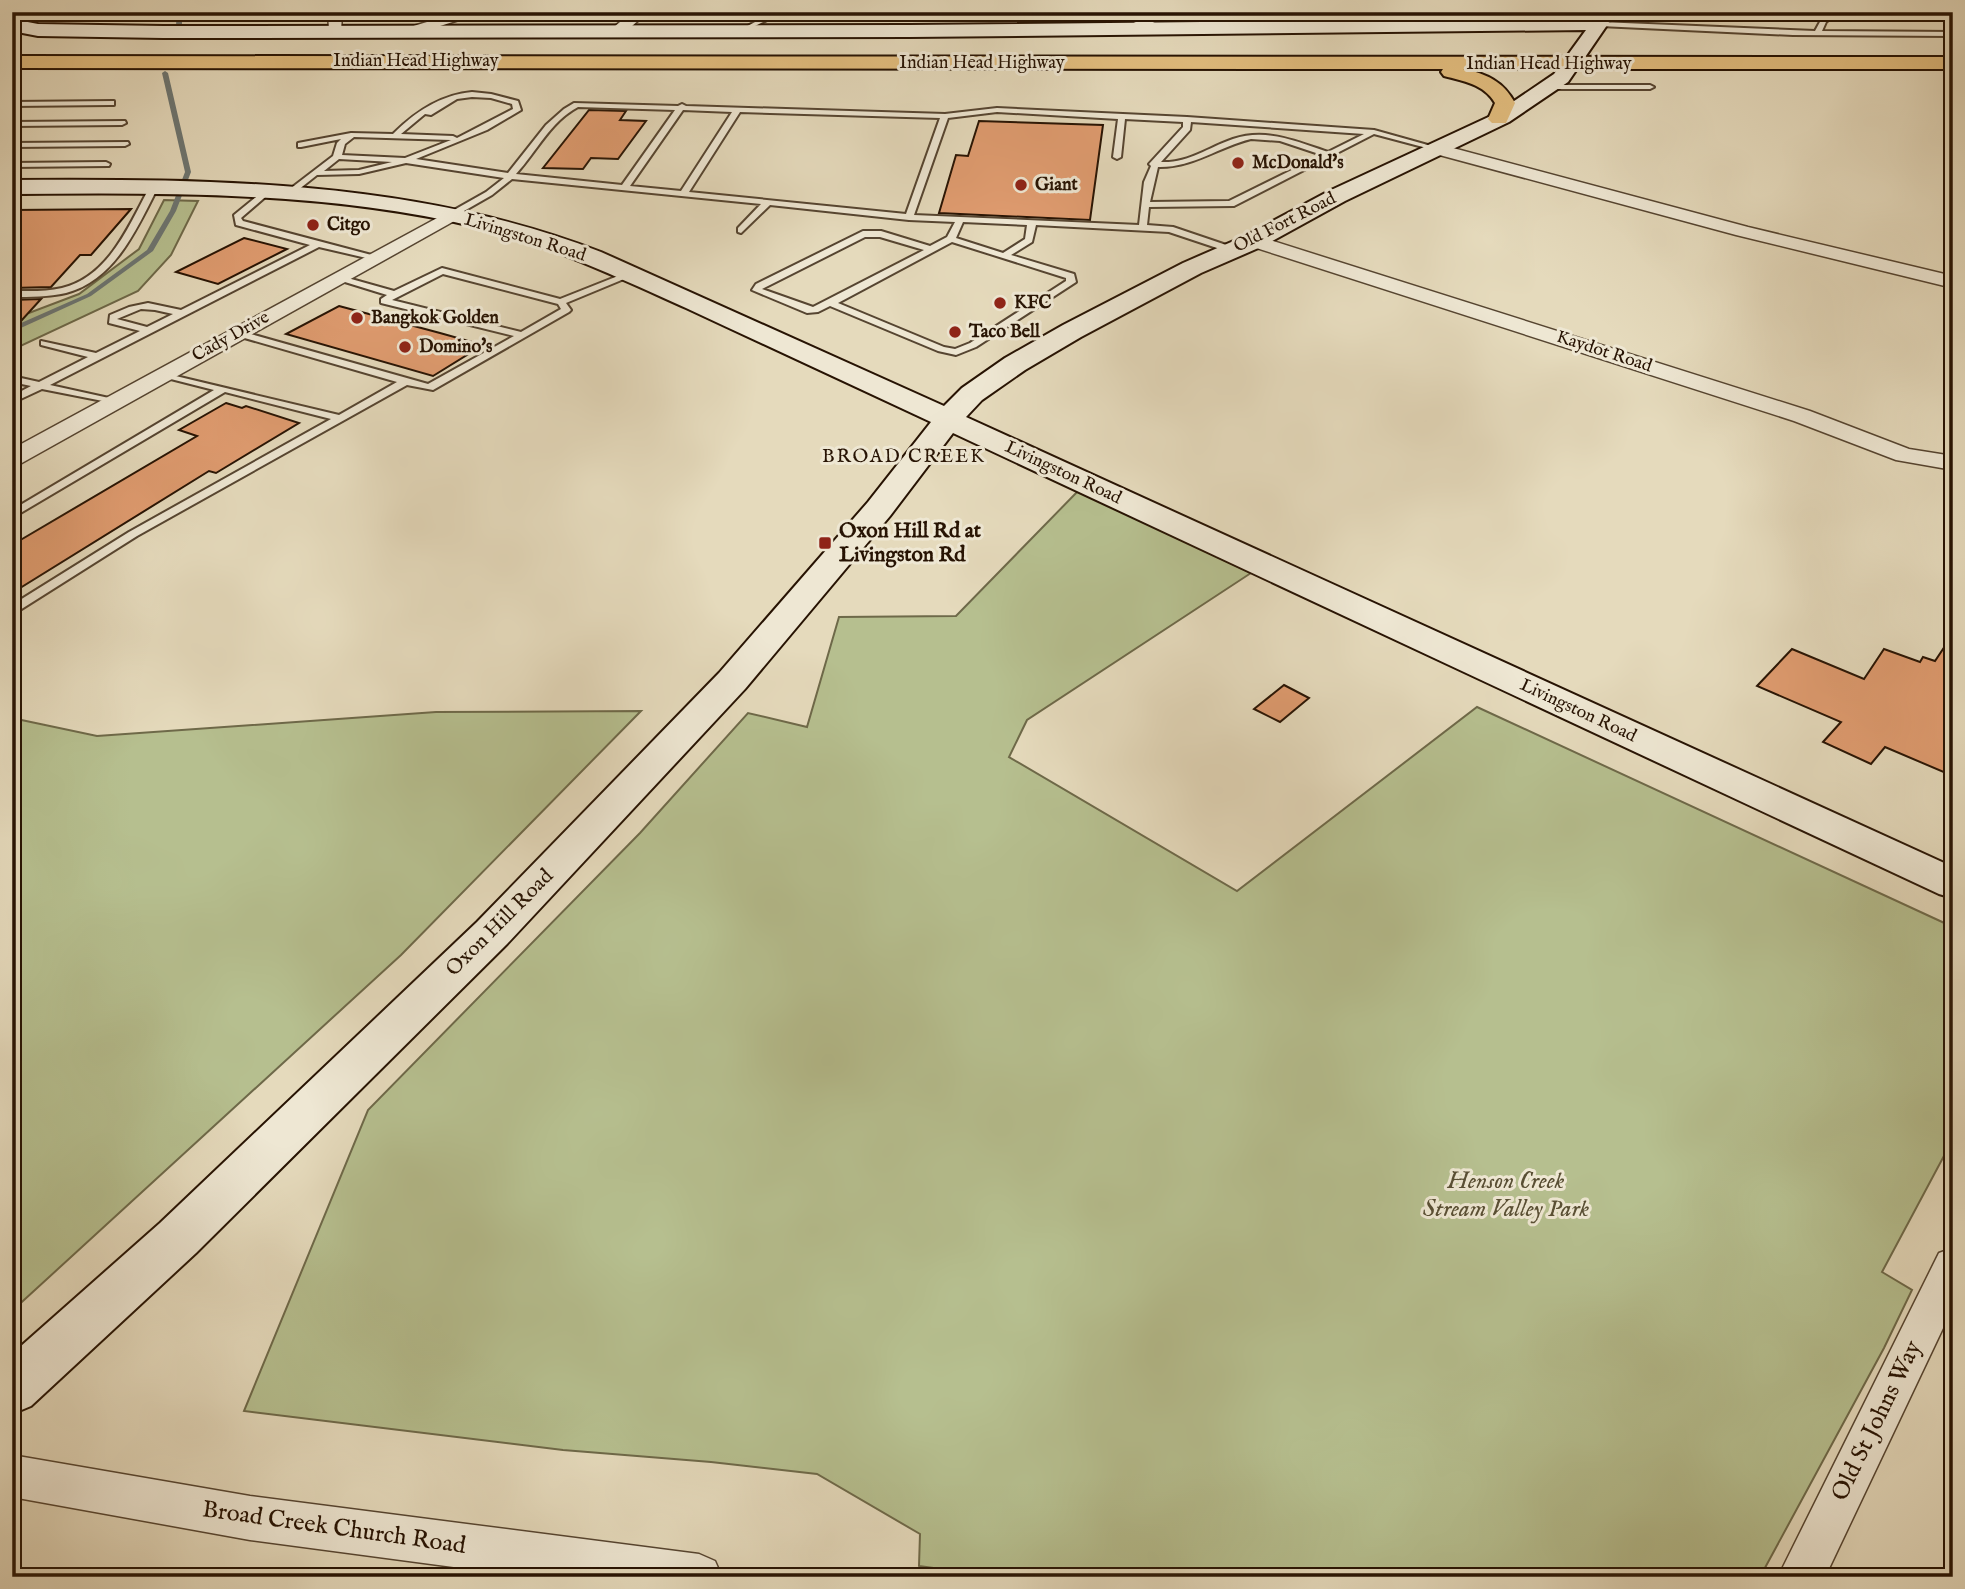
<svg xmlns="http://www.w3.org/2000/svg" width="1965" height="1589" font-family="'IM FELL English',serif">
<style>
.green{fill:#b6bf8f;stroke:#6e6949;stroke-width:2}
.lines{fill:none;stroke-linecap:round;stroke-linejoin:round}
.stream{fill:#6d7672;fill-rule:evenodd}
.building{fill:#e09c70;stroke:#271303;stroke-width:2}
.lane-casing{stroke:#564531;stroke-width:4}
.street-casing{stroke:#564531;stroke-width:3}
.secondary-casing{stroke:#271303;stroke-width:4}
.highway-casing{stroke:#271303;stroke-width:4}
.lane{fill:#eee7d3;fill-rule:evenodd}
.street{fill:#eee7d3;fill-rule:evenodd}
.secondary{fill:#eee7d3;fill-rule:evenodd}
.highway{fill:#e2bd7e;fill-rule:evenodd}
.poi-dot{fill:#8f2418;stroke:#eee7d3;stroke-width:2.5}
.labels{text-anchor:middle;dominant-baseline:central;stroke-width:6;stroke-linejoin:round;paint-order:stroke}
.far-street-label{font-size:18px;fill:#271303;stroke:#eee7d3}
.far-poi-label{font-size:18px;font-weight:bold;fill:#271303;stroke:#eee7d3;text-anchor:start}
.far-neighbourhood-label{font-size:19px;letter-spacing:2px;fill:#271303;stroke:#eee7d3}
.poi-label{font-size:21px;font-weight:bold;fill:#271303;stroke:#eee7d3;text-anchor:start}
.street-label{font-size:21px;fill:#271303;stroke:#eee7d3}
.near-park-label{font-size:24px;font-style:italic;fill:#594f34;stroke:#eee7d3}
.near-street-label{font-size:24px;fill:#271303;stroke:#eee7d3}
</style>
<rect width="100%" height="100%" fill="#e5dabc"/>
<filter id="stains"><feTurbulence type="fractalNoise" baseFrequency=".00286" numOctaves="4"/><feColorMatrix values="0 0 0 0 .2 0 0 0 0 .09 0 0 0 0 .02 0 0 0 .5 -.17"/></filter>
<radialGradient id="worn" r=".72"><stop offset=".6" stop-color="#630" stop-opacity="0"/><stop offset="1" stop-color="#630" stop-opacity=".3"/></radialGradient>
<path class="green" d="M164,200L198,201L171,255L138,291L12,350V311L29,313L79,294L139,249Z
M1079,490L1251,573L1027,720L1009,757L1237,891L1477,707L1953,927V1139L1882,1272L1912,1290L1884,1348L1760,1577H999L919,1566L920,1534L817,1474L711,1462L563,1450L244,1411L368,1110L640,833L748,713L807,727L839,617L956,616Z
M641,711L401,955L12,1311V718L97,736L436,712Z"/>
<g class="lines">
<path class="stream" d="M177,12H182V25L179,27L176,25Z
M165,71L168,73L191,172L176,211L153,251L91,296L12,332V327L87,294L147,250L170,211L185,172L162,73Z"/>
</g>
<path class="building" d="M589,110L626,111L620,120L646,121L618,159L591,158L583,169L543,168Z
M979,121L1103,125L1090,220L939,213L956,155L968,156Z
M131,209L91,255H80L51,287L12,288V210Z
M244,238L287,249L218,284L176,272Z
M41,299L12,331V300Z
M339,306L440,333L483,345L433,376L286,334Z
M226,403L242,408L246,406L299,423L216,473L209,471L12,593V545L197,436L179,430Z
M1953,634V776L1885,747L1871,764L1823,742L1841,722L1757,686L1792,649L1864,679L1884,649L1920,662L1923,657L1935,661Z
M1284,685L1309,698L1280,722L1254,709Z"/>
<g class="lines">
<g class="lane-casing">
<path id="lane" d="M774,12H783L745,31L740,30Z
M1830,12H1838L1826,22L1822,31L1953,32V36L1793,35L1600,26L1597,24L1600,22L1815,31L1821,20Z
M1549,85H1650L1654,87L1650,89H1546V85Z
M472,92L491,94L518,101L521,110L487,130L416,159L508,173L546,125L564,109L574,103L678,106L682,104L686,106L945,114L997,108L1187,117L1374,130L1442,149L1438,151L1374,134L1234,206L1149,207L1147,225L1173,227L1235,248V252L1232,253L1169,232L1036,225L1032,242L1011,255L1074,274L1076,282L976,347L956,355L938,351L830,306L818,312L807,313L752,290L756,284L863,231H881L930,246L947,237L955,222L909,220L770,205L741,233L738,232V228L761,204L512,179L492,195L450,219L447,218V214L486,192L504,178L406,163L359,174L317,175L293,194L286,192L333,156L337,143L341,139L301,147H298V143L351,133L393,134C415,112 440,95 472,92ZM472,97L491,98L512,104L513,109L457,138L453,136L401,134L425,114L431,115L457,99ZM578,107L675,110L622,185L516,174C537,151 550,122 578,107ZM683,110L732,112L681,191L630,186ZM740,112L940,118L906,214L689,192ZM997,112L1118,119L1113,157L1117,159L1121,157L1125,119L1183,122V127L1149,164L1151,166L1144,182L1139,225L914,215L948,118ZM1191,122L1364,134L1328,152C1296,141 1266,128 1233,139C1207,148 1189,163 1161,162L1190,130ZM354,137L451,140L405,158L342,155L345,144ZM1251,139L1280,141L1322,155L1229,201L1150,202L1158,167C1193,168 1218,147 1251,139ZM339,159L392,162L359,170L324,171ZM963,222L1027,225L1025,239L1003,253L956,238ZM865,237H880L924,250L813,307L762,289ZM952,242L1066,278V281L970,343L955,349L944,347L838,303Z
M114,101V105H111L12,106V102Z
M125,121L126,123L122,125L12,126V122Z
M128,142L129,144L125,146L12,147V143Z
M106,162L110,164L109,166L12,167V163Z
M152,183L159,185C138,226 116,280 66,293C49,297 30,297 12,297V291C29,291 46,292 62,288C111,276 130,222 152,183Z
M267,188L271,191L270,193L241,218L243,221L379,257L375,260L319,247L50,385L118,400V404L42,389L12,403V396L31,386L12,382V376L39,382L88,357L41,345V341L96,353L140,331L109,323L110,315L129,307L148,303L181,310L310,245L236,225L234,215ZM141,309L155,310L173,314L147,327L117,319Z
M442,268L560,299L628,272L636,274L566,303L571,310L569,312L433,390L407,385L137,536L12,615V605L129,532L331,419L225,392L12,518V510L214,390L159,376V372L339,415L397,382L234,335V331H240L428,384L514,336L381,303V299L387,295L332,278L337,275L394,291ZM443,274L558,304L561,309L521,332L392,300Z"/>
</g>
<g class="street-casing">
<path id="street" d="M328,12H342L341,33L336,34L329,30Z
M461,12H484L415,34L408,30L410,27Z
M632,12H648L624,33H614L612,30L614,27Z
M1112,12H1132L1163,27L1161,30H1151Z
M1438,144L1748,227L1953,276V288L1736,235L1432,153L1430,149L1432,145Z
M450,211L459,216L456,220L20,464L12,466V449Z
M1254,235L1810,411L1909,449L1953,456V470L1896,460L1794,421L1247,245L1245,241Z
M1953,1248V1307L1825,1577H1778L1939,1253Z
M12,1455L250,1496L699,1554L715,1561L722,1577H528L250,1540L12,1497Z"/>
</g>
<g class="secondary-casing">
<path id="secondary" d="M1598,12H1616L1568,82L1509,122L1345,201L1263,246L1201,273L1081,337L1025,370L982,400L966,417L1953,867V898L1939,894L953,433L890,516L745,689L507,944L196,1253L31,1406L12,1414V1354L160,1223L477,922L719,673L868,502L931,422C849,384 768,346 686,308C619,278 552,246 480,228C327,191 168,193 12,194V180C210,179 413,179 601,252L944,406L962,388L1005,358L1063,325L1183,263L1245,236L1329,191L1495,114L1554,74L1586,30L910,37L163,38L38,36L12,31V19L38,24L163,26L910,25L1594,18Z"/>
</g>
<g class="highway-casing">
<path id="highway" d="M12,56L1953,57V69H1463C1487,74 1503,81 1515,103L1506,123H1492L1488,119L1495,103C1484,84 1463,81 1444,76L1441,72L1443,69L12,68Z"/>
</g>
<use href="#lane" class="lane"/>
<use href="#street" class="street"/>
<use href="#secondary" class="secondary"/>
<use href="#highway" class="highway"/>
</g>
<g class="poi-dot">
<circle cx="1238" cy="163" r="7"/>
<circle cx="1021" cy="185" r="7"/>
<circle cx="313" cy="225" r="7"/>
<circle cx="1000" cy="303" r="7"/>
<circle cx="357" cy="318" r="7"/>
<circle cx="955" cy="332" r="7"/>
<circle cx="405" cy="347" r="7"/>
<rect x="818" y="536" width="14" height="14" rx="3.5"/>
</g>
<g class="labels">
<g class="far-street-label">
<text x="416" y="61">Indian Head Highway</text>
<text x="982" y="63">Indian Head Highway</text>
<text x="1549" y="64">Indian Head Highway</text>
<text transform="translate(1285 223) rotate(-27)">Old Fort Road</text>
<text transform="translate(525 238) rotate(17)">Livingston Road</text>
<text transform="translate(231 337) rotate(-29)">Cady Drive</text>
<text transform="translate(1604 352) rotate(18)">Kaydot Road</text>
<text transform="translate(1063 473) rotate(25)">Livingston Road</text>
<text transform="translate(1578 711) rotate(25)">Livingston Road</text>
</g>
<g class="far-poi-label">
<text x="1252" y="163">McDonald's</text>
<text x="1035" y="185">Giant</text>
<text x="327" y="225">Citgo</text>
<text x="1014" y="303">KFC</text>
<text x="371" y="318">Bangkok Golden</text>
<text x="969" y="332">Taco Bell</text>
<text x="419" y="347">Domino's</text>
</g>
<g class="far-neighbourhood-label">
<text x="904" y="457">BROAD CREEK</text>
</g>
<g class="poi-label">
<text x="839" y="531">Oxon Hill Rd at<tspan x="839" dy="24">Livingston Rd</tspan></text>
</g>
<g class="street-label">
<text transform="translate(500 923) rotate(-45)">Oxon Hill Road</text>
</g>
<g class="near-park-label">
<text x="1506" y="1181">Henson Creek<tspan x="1506" dy="28">Stream Valley Park</tspan></text>
</g>
<g class="near-street-label">
<text transform="translate(1877 1421) rotate(-64)">Old St Johns Way</text>
<text transform="translate(334 1528) rotate(8)">Broad Creek Church Road</text>
</g>
</g>
<rect width="1965" height="1589" fill="none" stroke="#e5dabc" stroke-width="42"/>
<rect x="14" y="14" width="1937" height="1561" fill="none" stroke="#271303" stroke-width="3.5"/>
<rect x="21" y="21" width="1923" height="1547" fill="none" stroke="#271303" stroke-width="2"/>
<rect width="100%" height="100%" filter="url(#stains)"/>
<rect width="100%" height="100%" fill="url(#worn)"/>
</svg>
